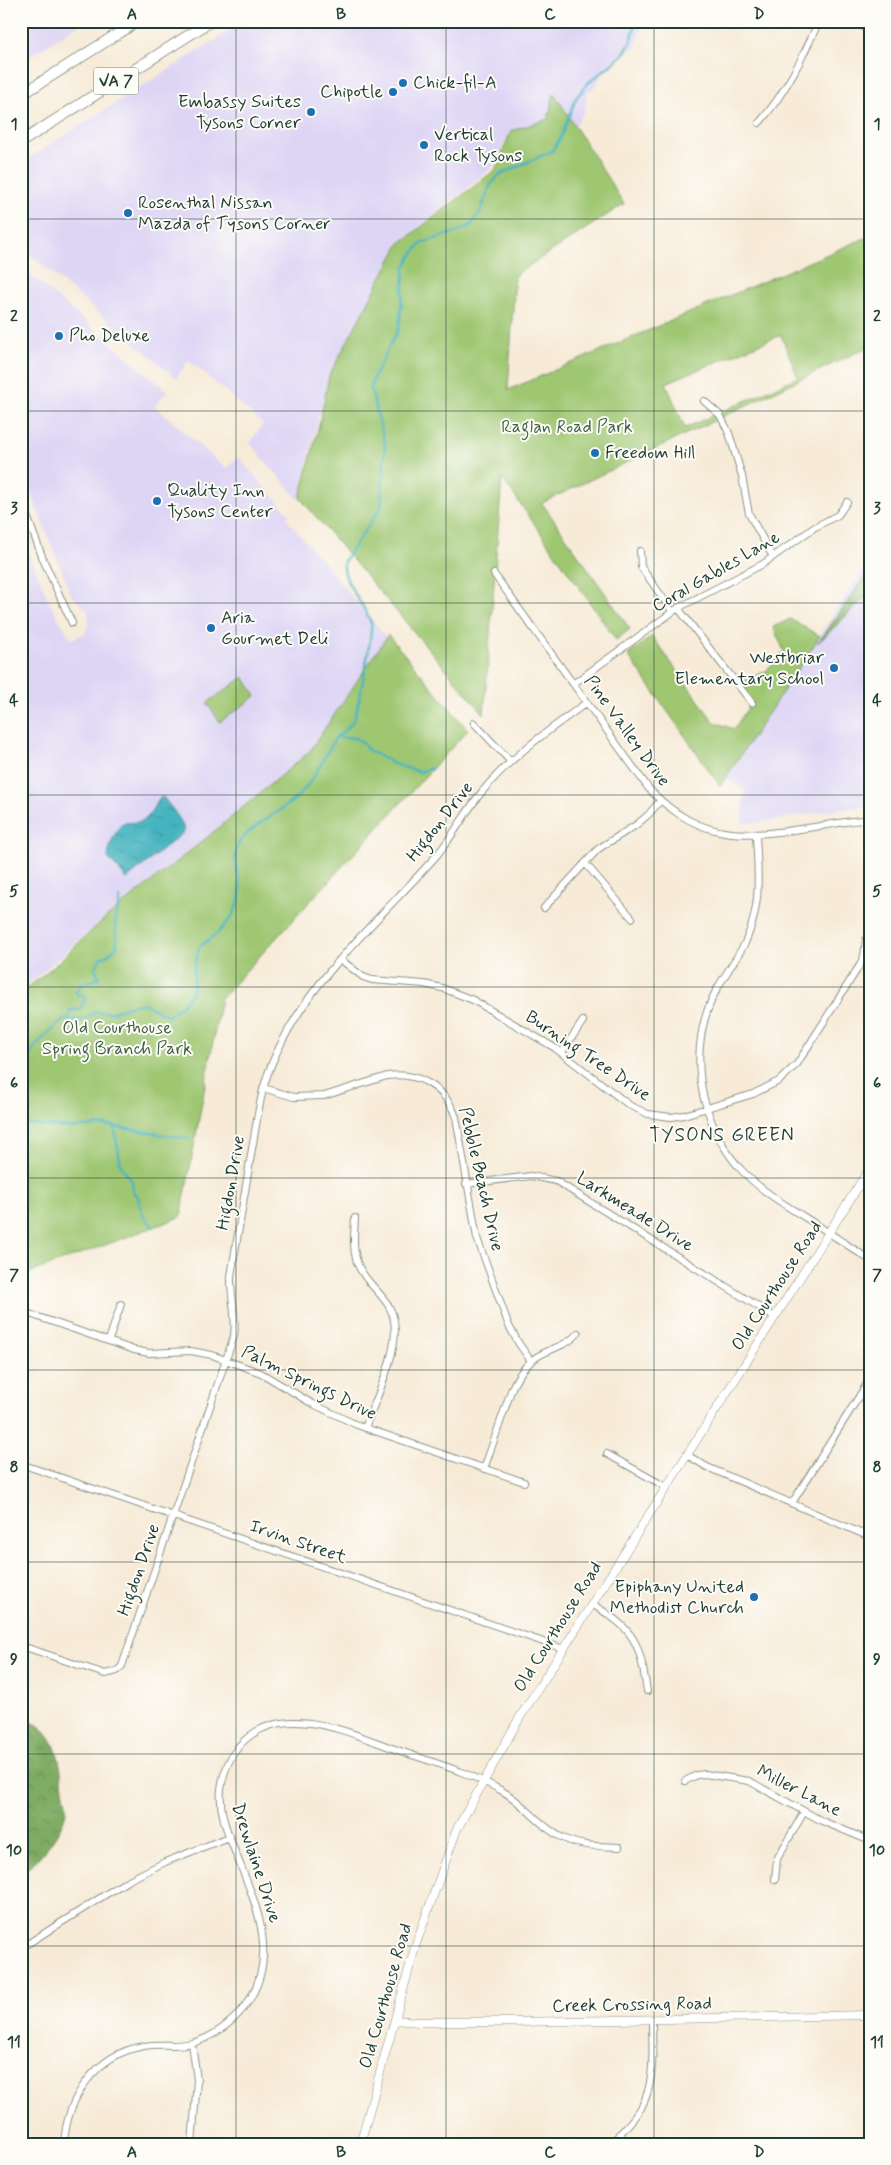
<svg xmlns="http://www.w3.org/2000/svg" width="891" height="2165" font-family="Mynerve,sans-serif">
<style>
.built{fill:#ded5f5}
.green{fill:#9fc772;stroke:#5f8253;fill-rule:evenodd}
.forest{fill:url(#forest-crowns);stroke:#4f744c}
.water{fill:url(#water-ripples);stroke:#32787a}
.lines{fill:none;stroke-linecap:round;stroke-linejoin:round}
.stream{stroke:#45b4bf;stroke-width:2.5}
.minor-casing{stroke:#8b9486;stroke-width:8}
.tertiary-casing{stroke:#8b9486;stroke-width:9}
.secondary-casing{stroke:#8b9486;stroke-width:11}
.trunk-casing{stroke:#8b9486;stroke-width:12}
.minor{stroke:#fff;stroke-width:6}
.tertiary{stroke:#fff;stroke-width:8}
.secondary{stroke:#fff;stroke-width:9}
.trunk{stroke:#fff;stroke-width:10}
.grid{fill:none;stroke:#1f3d34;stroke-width:1;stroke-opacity:0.55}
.poi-dot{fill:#1f6fb2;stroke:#fdfcf7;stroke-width:2}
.labels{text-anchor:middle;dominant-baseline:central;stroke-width:4;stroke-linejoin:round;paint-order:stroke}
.shield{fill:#fdfcf7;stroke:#62766e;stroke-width:1}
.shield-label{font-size:16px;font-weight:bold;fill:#1f3d34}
.poi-label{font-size:18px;fill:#1f3d34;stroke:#fdfcf7;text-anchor:start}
.park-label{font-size:18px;fill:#3f6044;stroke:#fdfcf7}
.street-label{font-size:18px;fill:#1f3d34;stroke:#fdfcf7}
.neighbourhood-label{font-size:19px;letter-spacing:1px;fill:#1f3d34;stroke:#fdfcf7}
.neatline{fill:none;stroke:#1f3d34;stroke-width:2}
.grid-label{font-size:16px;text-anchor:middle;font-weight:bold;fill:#1f3d34}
</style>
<defs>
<pattern id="forest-crowns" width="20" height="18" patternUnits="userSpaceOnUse" patternTransform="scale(1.25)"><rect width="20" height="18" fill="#7fac64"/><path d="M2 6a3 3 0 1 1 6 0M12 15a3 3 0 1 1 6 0" fill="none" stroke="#678d53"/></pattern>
<pattern id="water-ripples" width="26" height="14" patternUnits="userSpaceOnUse" patternTransform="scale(1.25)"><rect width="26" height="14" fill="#45b4bf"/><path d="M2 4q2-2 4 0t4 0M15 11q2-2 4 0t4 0" fill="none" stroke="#39949c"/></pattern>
</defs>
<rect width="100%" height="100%" fill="#fdfcf7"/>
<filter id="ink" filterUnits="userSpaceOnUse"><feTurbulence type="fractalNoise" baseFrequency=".02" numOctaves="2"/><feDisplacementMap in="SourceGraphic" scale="10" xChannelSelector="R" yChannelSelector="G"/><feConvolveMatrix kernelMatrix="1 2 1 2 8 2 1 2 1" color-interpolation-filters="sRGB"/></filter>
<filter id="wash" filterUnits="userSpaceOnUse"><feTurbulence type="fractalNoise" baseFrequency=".0096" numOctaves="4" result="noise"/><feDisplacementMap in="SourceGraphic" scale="20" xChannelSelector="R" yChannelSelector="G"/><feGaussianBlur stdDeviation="1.12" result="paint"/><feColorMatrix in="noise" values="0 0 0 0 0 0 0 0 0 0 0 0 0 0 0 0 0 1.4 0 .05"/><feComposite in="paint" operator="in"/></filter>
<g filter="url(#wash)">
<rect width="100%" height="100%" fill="#f7ebd8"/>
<path class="built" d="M21,21H85L21,62Z
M245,21H644L635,47L606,66L596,86L587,92L584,111L574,128L553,94L547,120L510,132L492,168L398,244L328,378L299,500L250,443L263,424L189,360L176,378L21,247V163Z
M21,267L167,391L155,406L226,469L238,457L290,515L286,518L387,638L308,752L203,840L101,921L21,991V535L50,604L71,639L84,634L89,625L88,611L72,596L36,506L21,459Z
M870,558V807L839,809L757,823H742L745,791L726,778Z"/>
<path class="green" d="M554,93L624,204L515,275L508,390L870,236V346L542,503L630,629L616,640L502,478L484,714L300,498L319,425L329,376L399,244L495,170L511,131L548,119ZM781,335L798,377L685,428L666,383Z
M790,619L820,636L720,786L628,655L652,636L714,722L734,729L751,703L738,684L766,671L784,651L773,627Z
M388,635L468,730L221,998L181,1217L21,1276V993L54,966L102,921L205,839L309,752Z
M244,677L256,696L220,722L207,703Z"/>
<path class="forest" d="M870,569V593L818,643Z
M21,1719C56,1725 60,1759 63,1788C64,1795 67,1805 66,1812C62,1833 38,1861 21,1874Z"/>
<path class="water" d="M160,797L164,798C171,808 183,820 184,832L127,879L108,858C109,845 114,833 123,823L140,822L147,818Z"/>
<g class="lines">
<path class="stream" d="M337,737L355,738L362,742L368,750L394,764L420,772L432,768
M69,1019L70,1010H80L85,999L84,995H78L76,992C82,979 88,984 99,978L95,969L101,957L106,956L117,946L115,919L120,898
M21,1065L42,1039L63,1020H83L95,1012H113L125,1007L144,1003L168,1016L184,1003L193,989L194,968L199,947C220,933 244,911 240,883C237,868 231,856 240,842C250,826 281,812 297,797C314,781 324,757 336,737C343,732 349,728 353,721C358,711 373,632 371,623C364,601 342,586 344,561L381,507L385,444L371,389L374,376L399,328L405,267L413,253L422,243L456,232L470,226L480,213L490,186L499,175L552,151L560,139L576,98L588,83L622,56L631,42L636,21
M21,1124L72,1128L105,1125L189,1139
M114,1126L121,1166L132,1181L133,1192L138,1197L142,1214L153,1227"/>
</g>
</g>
<g filter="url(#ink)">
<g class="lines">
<g class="minor-casing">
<path id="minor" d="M759,123C785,94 803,57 819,21
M704,401L720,415L729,433L742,476L749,514L773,557
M21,500L43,559L72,623
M640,551L641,567L672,611
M494,574L649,789C703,845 749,837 820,826C836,824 853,819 870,820
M678,608L752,703
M573,684L678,608L763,564L815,527L838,515L847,502
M474,723L510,761
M756,835C758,875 762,905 745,943C735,962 721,979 712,999C698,1030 696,1066 704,1099C722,1163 752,1185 806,1218C828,1232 849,1246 870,1260
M585,863L632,918
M544,908L598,849L636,825L648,815L660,801
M340,959L363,977L372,980L424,984L442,988L473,1000L555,1048L629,1105L648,1114L671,1117L684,1115L753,1094L779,1081L797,1064L860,965L864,956L866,939
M562,1052L583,1021
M263,1088L294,1097L324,1096L387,1076C419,1072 445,1087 456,1117L477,1238L509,1326L519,1344L531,1361
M466,1184L531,1176L556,1181L775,1317
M355,1218C354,1235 352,1252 359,1267C369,1288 390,1297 394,1321C400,1349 375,1401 365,1428
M21,1311L134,1350L149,1353L191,1351L212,1355L261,1373L311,1403L357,1425L524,1482
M109,1340L121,1304
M607,1454L666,1487
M687,1455L707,1467L870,1537
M21,1464L564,1649
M484,1469L512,1388C519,1373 528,1360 544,1353C557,1346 568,1345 578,1333
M792,1503L870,1379
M592,1604C636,1631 639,1641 647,1691
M870,1615L867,1637L870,1657
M22,1646L105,1674L117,1671L122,1666L234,1336C237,1316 230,1296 231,1276C238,1233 245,1191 252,1149C257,1122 260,1093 270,1068C304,982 377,923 437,855C453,836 465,813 481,793C511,756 548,731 586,703
M685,1781L697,1775L705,1774L749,1781L822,1821L870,1841
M775,1880L777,1859L804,1812
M21,1948L127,1881L165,1862L229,1837
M192,2043L197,2080L192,2144
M619,2134L630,2144
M64,2144C67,2097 96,2054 144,2046C160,2043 177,2047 192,2043C213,2038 236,2020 248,2002C281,1952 253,1898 234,1849C226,1829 219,1811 221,1789C223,1774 229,1758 239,1746C282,1697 353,1735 403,1752C436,1763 473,1774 504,1792C526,1805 540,1827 563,1838C581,1847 600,1846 619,1847
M611,2144C621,2132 633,2121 641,2108C656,2081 652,2049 652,2020"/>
</g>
<g class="tertiary-casing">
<path id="tertiary" d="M395,2020L418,2022H515L870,2015
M360,2144L416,1944L457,1829L520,1717L870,1168"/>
</g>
<g class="secondary-casing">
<path id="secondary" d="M853,21L870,28"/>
</g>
<g class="trunk-casing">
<path id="trunk" d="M21,95L138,21
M21,142L211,21"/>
</g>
<use href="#minor" class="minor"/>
<use href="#tertiary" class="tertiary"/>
<use href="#secondary" class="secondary"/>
<use href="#trunk" class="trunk"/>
</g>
</g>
<path class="grid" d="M236,21V2144M446,21V2144M654,21V2144M21,219H870M21,411H870M21,603H870M21,795H870M21,987H870M21,1178H870M21,1370H870M21,1562H870M21,1754H870M21,1946H870"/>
<g class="poi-dot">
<circle cx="403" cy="83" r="5"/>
<circle cx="393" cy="92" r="5"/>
<circle cx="311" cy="112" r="5"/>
<circle cx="424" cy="145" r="5"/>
<circle cx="128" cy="213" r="5"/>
<circle cx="59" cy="336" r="5"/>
<circle cx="595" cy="453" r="5"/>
<circle cx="157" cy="501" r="5"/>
<circle cx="211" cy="628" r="5"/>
<circle cx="834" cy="668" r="5"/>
<circle cx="754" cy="1597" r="5"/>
</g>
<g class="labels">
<rect class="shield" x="93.5" y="67.5" width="45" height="27" rx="4"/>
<g class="shield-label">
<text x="116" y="81">VA 7</text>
</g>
<g class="poi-label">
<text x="413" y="83">Chick-fil-A</text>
<text x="383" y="92" text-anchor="end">Chipotle</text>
<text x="301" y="102" text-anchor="end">Embassy Suites<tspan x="301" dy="21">Tysons Corner</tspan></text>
<text x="434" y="135">Vertical<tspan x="434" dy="21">Rock Tysons</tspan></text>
<text x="138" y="203">Rosenthal Nissan<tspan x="138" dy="21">Mazda of Tysons Corner</tspan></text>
<text x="69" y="336">Pho Deluxe</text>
<text x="605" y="453">Freedom Hill</text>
<text x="167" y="491">Quality Inn<tspan x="167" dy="21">Tysons Center</tspan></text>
<text x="221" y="618">Aria<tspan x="221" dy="21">Gourmet Deli</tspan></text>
<text x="824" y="658" text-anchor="end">Westbriar<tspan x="824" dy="21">Elementary School</tspan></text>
<text x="744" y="1587" text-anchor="end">Epiphany United<tspan x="744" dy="21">Methodist Church</tspan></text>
</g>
<g class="park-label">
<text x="567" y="427">Raglan Road Park</text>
<text x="117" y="1028">Old Courthouse<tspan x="117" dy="21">Spring Branch Park</tspan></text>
</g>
<g class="street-label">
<text transform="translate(716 572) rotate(-30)">Coral Gables Lane</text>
<text transform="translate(627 731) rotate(54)">Pine Valley Drive</text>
<text transform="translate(440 822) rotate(-52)">Higdon Drive</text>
<text transform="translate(588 1056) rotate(34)">Burning Tree Drive</text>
<text transform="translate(481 1179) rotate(77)">Pebble Beach Drive</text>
<text transform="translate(231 1183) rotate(-80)">Higdon Drive</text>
<text transform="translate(635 1212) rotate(32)">Larkmeade Drive</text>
<text transform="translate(777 1286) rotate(-57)">Old Courthouse Road</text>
<text transform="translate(309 1383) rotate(26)">Palm Springs Drive</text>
<text transform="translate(298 1542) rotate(19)">Irvin Street</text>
<text transform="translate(139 1570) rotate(-71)">Higdon Drive</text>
<text transform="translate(558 1627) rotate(-58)">Old Courthouse Road</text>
<text transform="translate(799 1791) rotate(27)">Miller Lane</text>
<text transform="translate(256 1863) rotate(72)">Drewlaine Drive</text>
<text transform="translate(386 1996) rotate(-74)">Old Courthouse Road</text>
<text transform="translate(632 2005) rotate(-1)">Creek Crossing Road</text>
</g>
<g class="neighbourhood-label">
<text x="722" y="1135">TYSONS GREEN</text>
</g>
</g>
<rect width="891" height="2165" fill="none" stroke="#fdfcf7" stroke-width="55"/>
<rect x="28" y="28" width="836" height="2110" class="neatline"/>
<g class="grid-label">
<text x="132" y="19">A</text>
<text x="341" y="19">B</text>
<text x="550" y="19">C</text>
<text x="759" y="19">D</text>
<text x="14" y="129">1</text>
<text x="877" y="129">1</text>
<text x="14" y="321">2</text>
<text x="877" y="321">2</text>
<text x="14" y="513">3</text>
<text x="877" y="513">3</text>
<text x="14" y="705">4</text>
<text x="877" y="705">4</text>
<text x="14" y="896">5</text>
<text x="877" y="896">5</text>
<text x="14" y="1088">6</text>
<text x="877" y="1088">6</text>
<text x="14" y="1280">7</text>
<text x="877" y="1280">7</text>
<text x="14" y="1472">8</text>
<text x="877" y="1472">8</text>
<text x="14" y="1664">9</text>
<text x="877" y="1664">9</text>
<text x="14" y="1855">10</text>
<text x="877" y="1855">10</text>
<text x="14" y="2047">11</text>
<text x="877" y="2047">11</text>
<text x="132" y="2157">A</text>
<text x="341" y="2157">B</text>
<text x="550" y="2157">C</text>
<text x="759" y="2157">D</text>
</g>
</svg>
